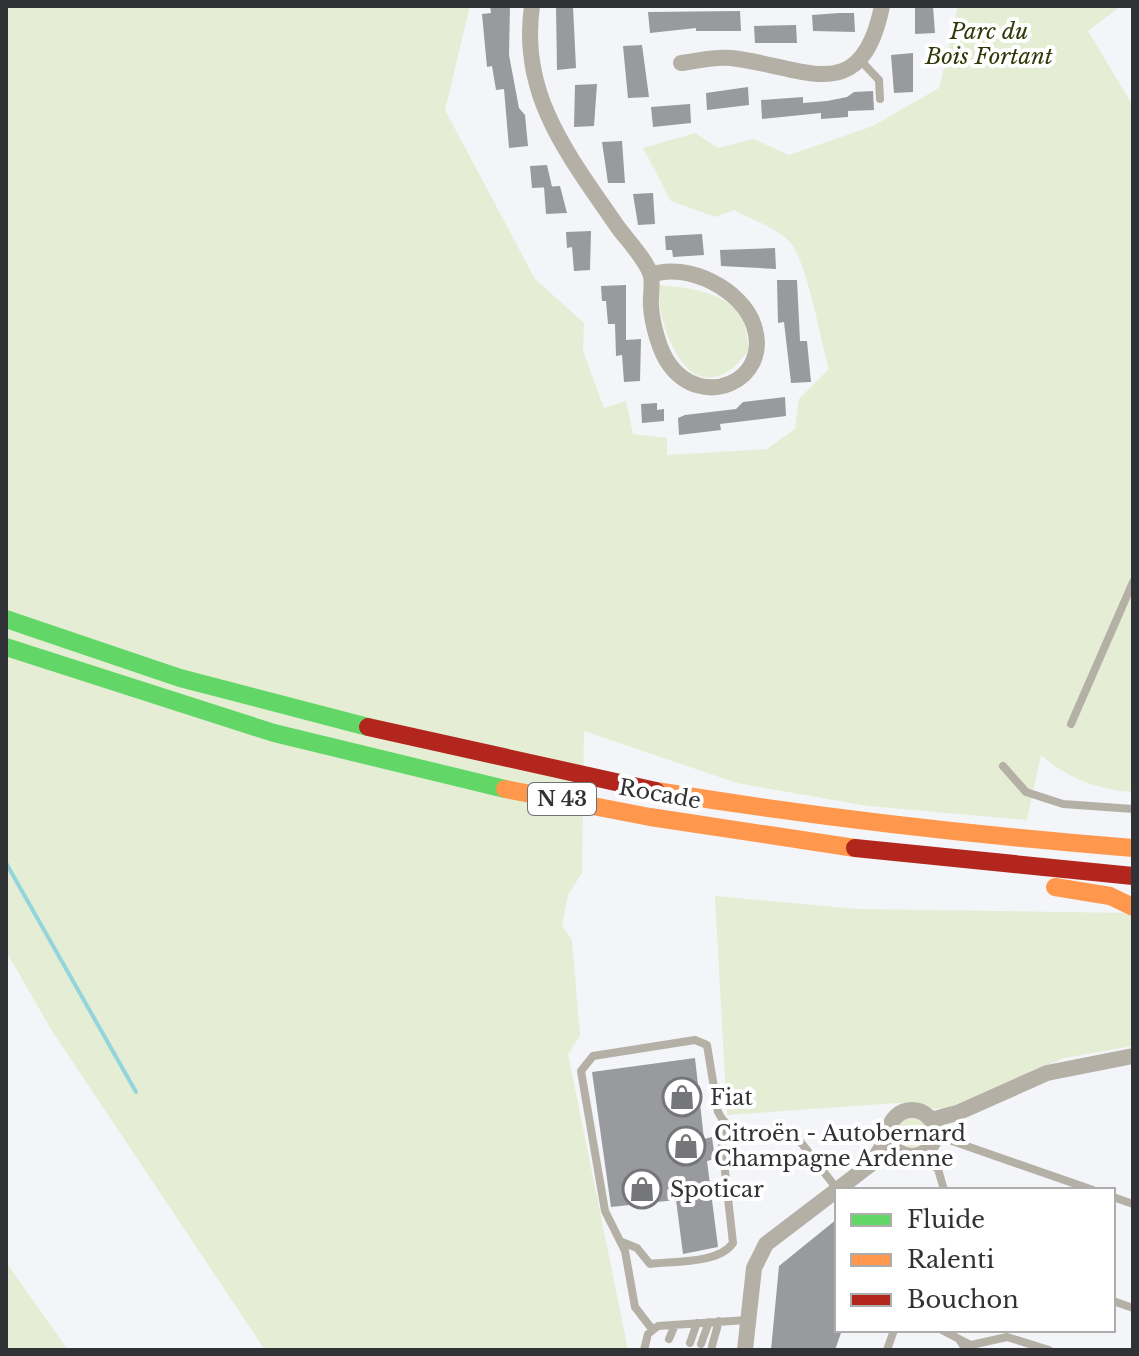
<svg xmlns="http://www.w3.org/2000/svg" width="1139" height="1356" font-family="'Libre Baskerville',serif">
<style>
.green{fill:#e5eed4}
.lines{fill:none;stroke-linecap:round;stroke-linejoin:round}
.stream{stroke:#93d5dc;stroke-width:4}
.building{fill:#999a9d}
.lane{stroke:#b5b0a6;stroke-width:8}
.street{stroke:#b5b0a6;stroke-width:16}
.fast{stroke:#63d668;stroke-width:18}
.slow{stroke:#ff974d;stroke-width:18}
.jam{stroke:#b3261e;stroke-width:18}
.labels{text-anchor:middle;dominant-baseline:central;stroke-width:8;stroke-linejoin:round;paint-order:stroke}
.shield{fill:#fff;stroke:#6f7072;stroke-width:2}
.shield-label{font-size:20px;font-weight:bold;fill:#313235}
.park-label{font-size:22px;font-style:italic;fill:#2f3a09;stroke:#fff}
.street-label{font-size:22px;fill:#313235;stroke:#fff}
.poi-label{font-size:22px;fill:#313235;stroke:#fff;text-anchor:start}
</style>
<rect width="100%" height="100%" fill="#f3f5f9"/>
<path class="green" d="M6,6H470L445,110L535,279L584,323L583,351L604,408L626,401L633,434L667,438V455L767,449L795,429L799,399L829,369C820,339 807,258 788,240C775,227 750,219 734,210L716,217L671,201L643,148L695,133L718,148L753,139L789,155L873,126L939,88L958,6H1121L1088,31L1133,106V792C1098,790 1067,778 1041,755L1027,820L868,806L737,783L584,731L582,873L568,895L562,925L572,940L580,1036L568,1054L628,1350H265L52,1031L6,951Z
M658,285C687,288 726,290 742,319C747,327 747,341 749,350C696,421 659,339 658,285Z
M715,896L857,909L1133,913V1046L1064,1058L947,1108L934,1109L912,1102L727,1115Z
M897 1133a15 15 0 1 1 30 0a15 15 0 1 1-30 0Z
M6,1262L68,1350H6Z"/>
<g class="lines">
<path class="stream" d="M6,863L136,1092"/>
</g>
<path class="building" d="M490,6H510L509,55L519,108L525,115L528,146L509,148L504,89L496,90L492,66L487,67L482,14L491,13Z
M556,6H573L576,68L557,70Z
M915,6H933L935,33L915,34Z
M740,11L741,31H696V28L650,33L648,12Z
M839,13H854L855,32L813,31L812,15Z
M796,25L797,43H755L754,26Z
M642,45L649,97L628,98L623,46Z
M913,53V92L894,93L891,55Z
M597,84L594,126L574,127L575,85Z
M748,87L749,105L707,110L706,93Z
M873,91L874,110L848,111V117L821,119V113L762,119L761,100L803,97V103L827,101L847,97L854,92Z
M690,104L691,123L653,127L651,107Z
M622,141L625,183H608L602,142Z
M547,165L552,187L532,188L530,166Z
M560,186L567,213L546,214L544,187Z
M653,193L655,224L638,225L633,194Z
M591,231L590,270L574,271L572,247L567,248L566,232Z
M702,234L704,255L673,257L672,250H666L665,236Z
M775,248L776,269L721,266L720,250Z
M777,280H797L800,341H807L811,382L791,383L784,322L778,323Z
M626,285V340L641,339L640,381L624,382L622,355L616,356L615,324H608L606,301H602L601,286Z
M785,397L786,416L720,424L721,430L679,435L678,418L685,415L736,409L743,402Z
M657,403V410L664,409V421L642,423L641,404Z
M695,1058L704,1139L712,1137L715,1159L707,1161L718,1247L683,1254L676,1200L611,1207L592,1072Z
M837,1219V1330H842L835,1350H771L779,1266Z"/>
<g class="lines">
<path class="lane" d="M861,61L879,80L880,99
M1071,724L1133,582
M1003,766L1026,792L1063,804L1133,809
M935,1135L1093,1190
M919,1155L938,1169L944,1190
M1113,1197L1133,1204
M622,1242L637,1248L650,1264C673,1261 719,1264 733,1243L722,1144L728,1128
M1113,1301L1133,1308
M652,1329L635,1307L625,1251L605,1211L581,1071L593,1056L695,1040L707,1045L718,1112C736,1148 767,1122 796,1136L837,1189
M942,1330L959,1339L966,1350
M669,1339L675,1325
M959,1339L971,1345L1007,1337L1049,1350
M690,1343L697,1323
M701,1344L709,1322
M712,1346L719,1321
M644,1350L648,1334L658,1326L747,1320
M887,1350L894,1330"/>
<path class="street" d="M532,6C519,96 570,157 617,226C627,240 647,260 651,276C653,285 650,297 651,306C652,323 659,350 669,364C702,411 772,381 754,326C743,290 687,261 651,275
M681,63C697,61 715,56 731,58C804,66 861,110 882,6
M889 1133a23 23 0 1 1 46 0a23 23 0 1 1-46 0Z
M931,1120L957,1113L1047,1073L1133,1056
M745,1350L754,1268L766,1244L871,1164L889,1136"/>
<path class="fast" d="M6,619L180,678L368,727
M6,647L274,733L505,789"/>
<path class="slow" d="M505,789L650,817L855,848
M656,791C814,817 973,835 1133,848
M1055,887L1110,896L1133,907"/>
<path class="jam" d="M368,727L656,791
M855,848L1133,876"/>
</g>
<defs>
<g id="shop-ring" transform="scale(2)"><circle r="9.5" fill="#fff" stroke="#75767a" stroke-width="1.5"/><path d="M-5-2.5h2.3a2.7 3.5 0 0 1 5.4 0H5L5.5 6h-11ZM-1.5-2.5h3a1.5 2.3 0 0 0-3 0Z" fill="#75767a"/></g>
</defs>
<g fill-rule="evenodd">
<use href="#shop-ring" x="682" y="1097"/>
<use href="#shop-ring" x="686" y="1146"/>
<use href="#shop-ring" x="642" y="1189"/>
</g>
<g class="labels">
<rect class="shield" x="528" y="783" width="68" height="32" rx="6"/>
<g class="shield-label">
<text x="562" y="799">N 43</text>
</g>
<g class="park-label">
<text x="989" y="31">Parc du<tspan x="989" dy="25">Bois Fortant</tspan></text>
</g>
<g class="street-label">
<text transform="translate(660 794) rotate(10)">Rocade</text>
</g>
<g class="poi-label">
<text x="710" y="1097">Fiat</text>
<text x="714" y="1133">Citroën - Autobernard<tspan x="714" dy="25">Champagne Ardenne</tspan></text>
<text x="670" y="1189">Spoticar</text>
</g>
</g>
<rect width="1139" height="1356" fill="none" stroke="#313235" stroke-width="16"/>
<rect x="835" y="1188" width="280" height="144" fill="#ffffff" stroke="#adadae" stroke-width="2"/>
<rect x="851" y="1214" width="40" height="12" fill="#63d668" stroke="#adadae" stroke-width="2"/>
<text x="907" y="1228" font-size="24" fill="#313235">Fluide</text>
<rect x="851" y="1254" width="40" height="12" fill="#ff974d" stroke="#adadae" stroke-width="2"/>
<text x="907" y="1268" font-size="24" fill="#313235">Ralenti</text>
<rect x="851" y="1294" width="40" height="12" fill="#b3261e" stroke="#adadae" stroke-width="2"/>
<text x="907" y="1308" font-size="24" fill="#313235">Bouchon</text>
</svg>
